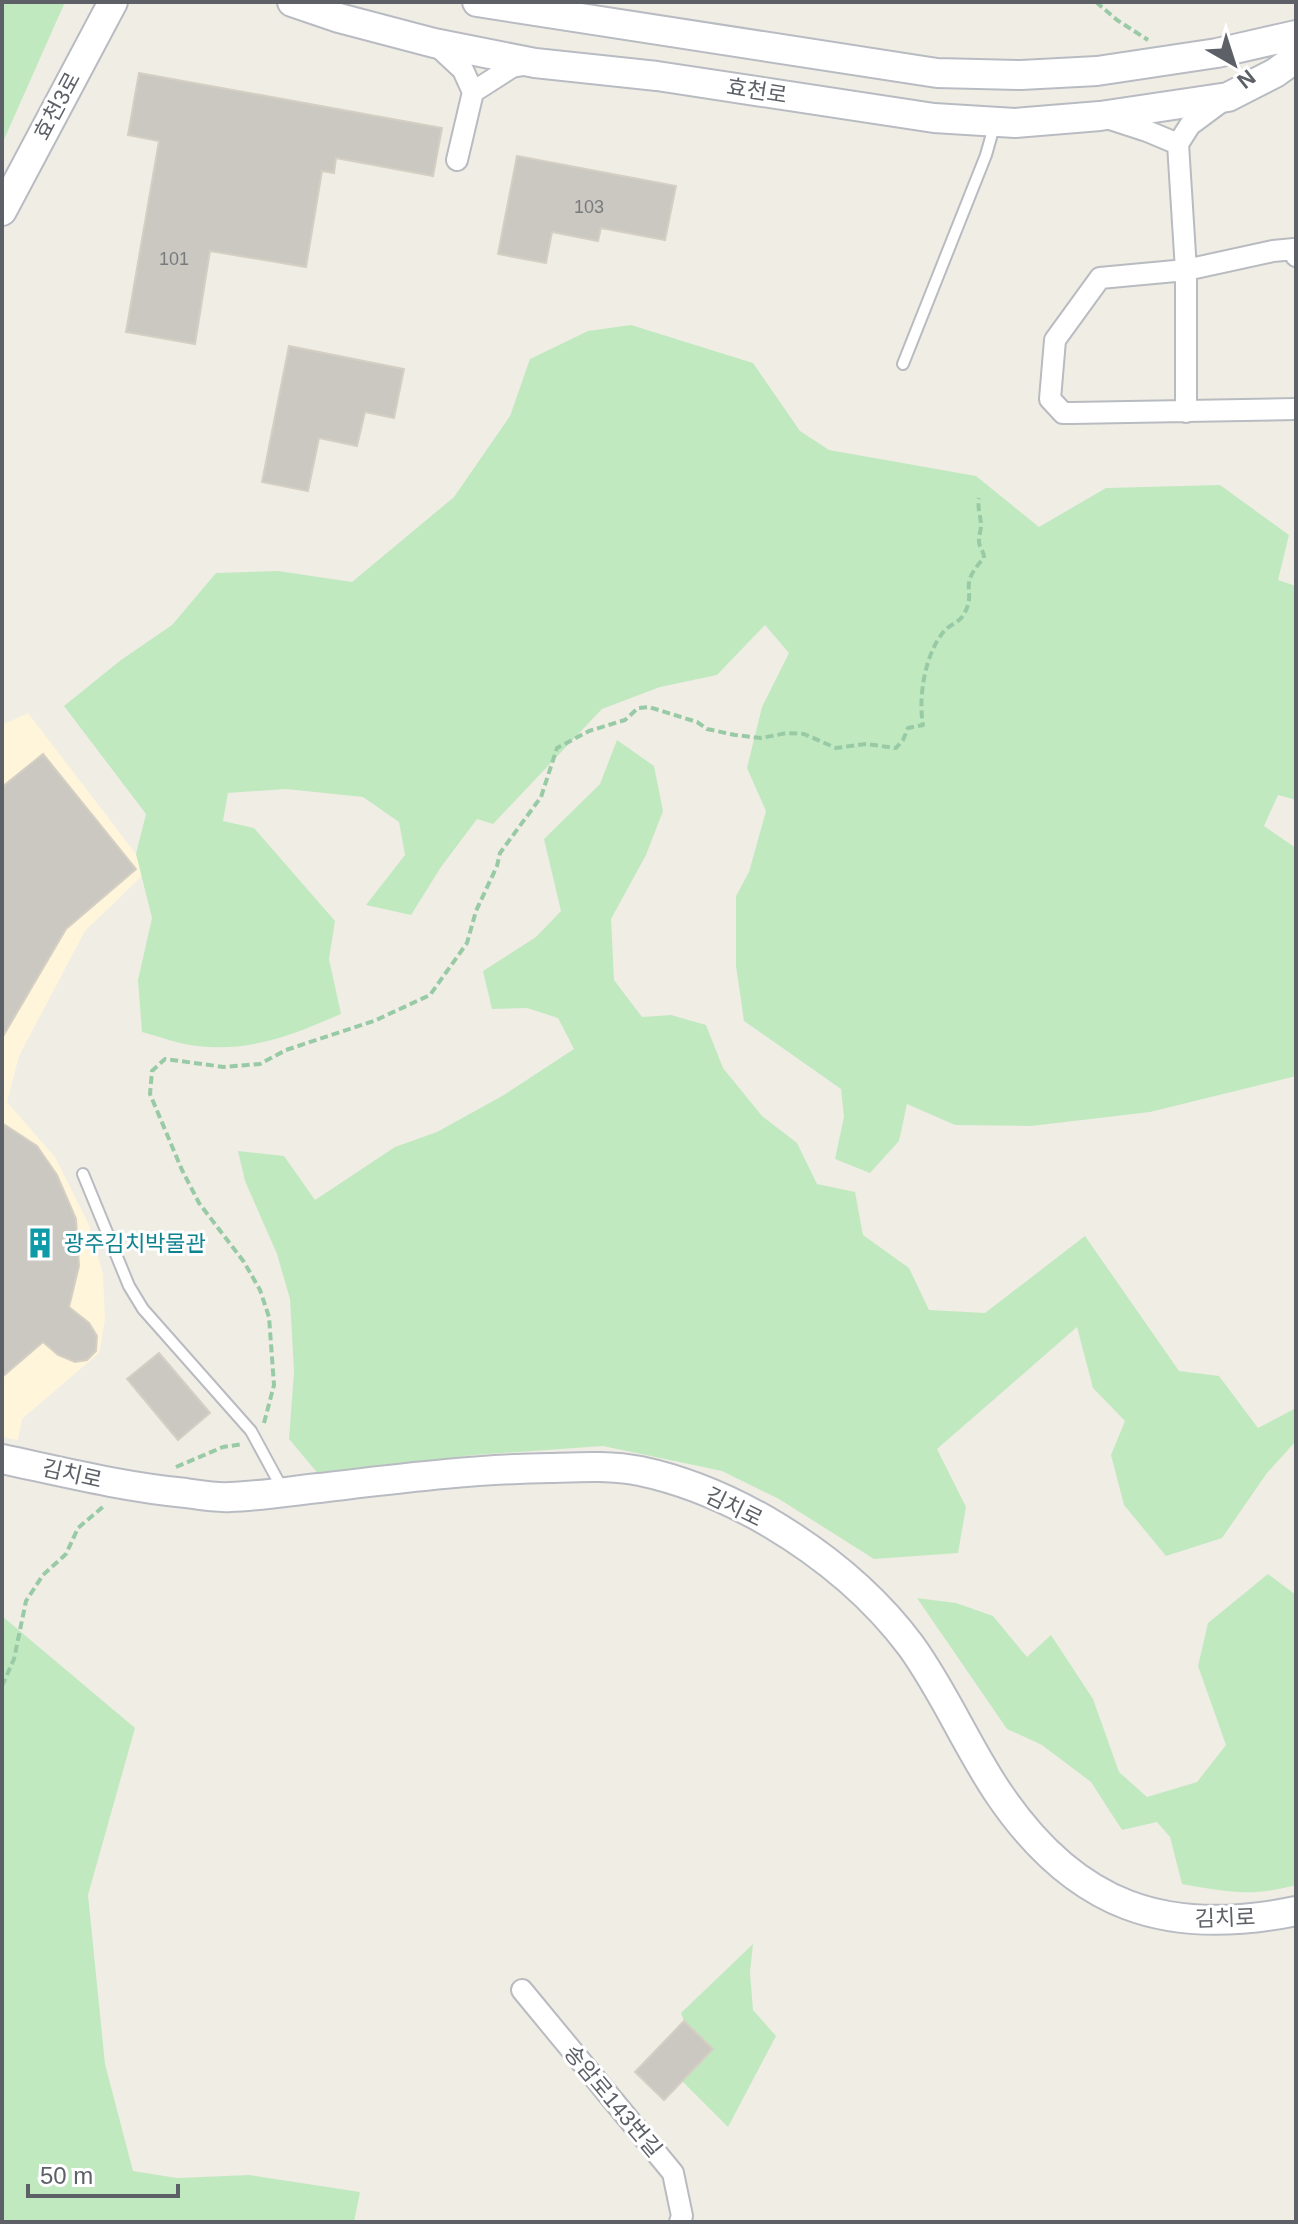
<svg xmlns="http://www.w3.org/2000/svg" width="1298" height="2224" font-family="Arial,'Noto Sans KR',sans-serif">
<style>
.commercial{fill:#fff5db}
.green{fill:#c1e9c0}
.building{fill:#cbc8c2;stroke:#d5cfc3;stroke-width:2}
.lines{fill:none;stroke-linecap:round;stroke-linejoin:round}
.lane-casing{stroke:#b8bbc0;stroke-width:14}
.street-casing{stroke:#b8bbc0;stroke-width:24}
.secondary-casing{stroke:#b8bcc2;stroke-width:32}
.path{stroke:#98cba5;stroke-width:4;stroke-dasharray:8 4;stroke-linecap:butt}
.lane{stroke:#fff;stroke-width:10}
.street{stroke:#fff;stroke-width:20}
.secondary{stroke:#fff;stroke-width:28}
.labels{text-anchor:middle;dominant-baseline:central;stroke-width:6;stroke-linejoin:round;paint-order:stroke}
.number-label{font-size:18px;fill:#787b7e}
.street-label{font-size:22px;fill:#5d6167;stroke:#fff}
.culture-label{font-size:22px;fill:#0d838f;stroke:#fff;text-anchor:start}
</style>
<rect width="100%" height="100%" fill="#f0ede5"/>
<path class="commercial" d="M28,713L136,854L143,875L85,931L19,1056L7,1102L55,1157L89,1225L103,1274L105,1320L99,1353L22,1419L18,1440L2,1437V725Z"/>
<path class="green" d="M2,2H65L2,144Z
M631,325L753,363L800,431L829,450L976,476L1039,527L1106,488L1220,485L1289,535L1278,580L1296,586V800L1278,795L1264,826L1296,848V1076L1150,1112L1031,1126L955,1125L907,1104L899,1141L870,1173L835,1159L844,1117L841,1089L744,1021L736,966V896L749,872L766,811L747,768L762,707L789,653L765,625L717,675L660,687L602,709L493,824L477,819L441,867L411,915L366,905L405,855L399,822L363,797L286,789L228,793L223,821L254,828L335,921L329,959L341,1014C292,1035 252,1052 197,1046C179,1044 160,1037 142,1032L138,980L152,918L136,854L146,814L64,706L121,660L172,625L216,573L278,571L352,582L454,497L510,416L530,359L588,331Z
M617,740L654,766L663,811L646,855L611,919L614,980L642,1017L671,1015L706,1025L723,1068L762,1116L797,1143L817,1184L855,1192L863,1235L909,1268L929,1310L985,1313L1085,1236L1179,1371L1219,1376L1258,1428L1296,1408V1441L1267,1473L1222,1538L1166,1556L1124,1505L1111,1455L1125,1421L1093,1388L1077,1327L937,1449L966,1507L958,1553L874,1559L779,1499L722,1471L603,1446L474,1455L320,1476L289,1439L294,1372L290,1299L277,1254L245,1181L238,1151L284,1156L315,1200L395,1147L437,1132L504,1095L574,1049L558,1018L527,1008L492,1009L483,971L536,937L561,911L544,839L600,784Z
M1268,1574L1296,1595V1885C1251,1897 1227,1892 1182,1884L1170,1837L1157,1822L1122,1830L1091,1782L1042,1745L1007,1729L917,1598L956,1603L993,1616L1027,1657L1051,1635L1093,1699L1119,1772L1147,1797L1197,1782L1226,1745L1198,1666L1208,1623Z
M2,1616L135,1728L88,1895L105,2064L133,2171L177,2178L249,2175L360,2192L354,2222H2Z
M753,1944L750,1972L753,2010L776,2036L728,2127L682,2081L713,2049L684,2021L681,2013Z"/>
<path class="building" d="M139,73L442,128L433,176L336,158L334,173L322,171L306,267L210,251L195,344L126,332L159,141L128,135Z
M517,156L676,186L665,240L601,228L598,241L552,232L546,263L498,254Z
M289,346L404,369L394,418L365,412L357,446L319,438L308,491L262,482Z
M43,754L136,869L66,929L2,1038V787Z
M2,1123L37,1146L57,1175L76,1219L79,1266L69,1307L89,1323L97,1336L96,1351L87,1360L75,1362L58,1355L43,1342L2,1377Z
M159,1353L210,1413L178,1440L127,1379Z
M684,2021L713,2049L664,2100L635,2072Z"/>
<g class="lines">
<g class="lane-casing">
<path id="lane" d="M903,364L986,155L995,123
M83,1174L129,1286L143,1309L251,1431L283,1490"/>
</g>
<g class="street-casing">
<path id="street" d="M434,43L463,70L473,92L457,160
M473,92L512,67L529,64
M1104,117L1147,131L1178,144
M1296,256L1294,249L1273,251L1186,270L1100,278L1055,340L1050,399L1063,413H1071L1296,409
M1186,412V270L1178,144L1190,125L1225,99
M522,1990L673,2173L682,2216L680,2222"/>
</g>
<g class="secondary-casing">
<path id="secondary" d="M292,2L339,18L434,43L535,63L657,76L934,118L1015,123L1100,116L1228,97L1275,73L1296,58
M477,2L937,73L1021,75L1097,71L1217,53L1296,35
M2,211L113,2
M2,1459C63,1472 123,1487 186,1493C200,1495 216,1498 230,1497C260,1496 290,1491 319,1488C396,1479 473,1469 550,1468C580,1467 611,1465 640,1471C683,1480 726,1498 765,1520C820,1552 873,1595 911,1646C945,1693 967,1747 999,1794C1075,1906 1165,1938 1296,1911"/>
</g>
<path class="path" d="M1096,2L1117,20L1148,40
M264,1423L274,1385L269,1317L260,1290L244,1262L199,1203L182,1170L150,1094L152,1071L165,1059L224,1067L260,1064L286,1050L374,1021L430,995L467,943L476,911L497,866L500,853L541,797L557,748L589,731L625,720L638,708L649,707L697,722L707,729L735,735L761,738L787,733L804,734L836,748L866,744L896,748L903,740L908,728L923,725C918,696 925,653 945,630C951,624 960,622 964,614C978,589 956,588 984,558C984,550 978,547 979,539C979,535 981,530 981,526C981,516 977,508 979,498
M176,1467L223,1447L243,1444
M2,1686L14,1659L26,1601L43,1575L66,1554L78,1528L104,1506"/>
<use href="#lane" class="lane"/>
<use href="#street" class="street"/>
<use href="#secondary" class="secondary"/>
</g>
<defs>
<g id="building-bare" transform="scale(2.4)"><path d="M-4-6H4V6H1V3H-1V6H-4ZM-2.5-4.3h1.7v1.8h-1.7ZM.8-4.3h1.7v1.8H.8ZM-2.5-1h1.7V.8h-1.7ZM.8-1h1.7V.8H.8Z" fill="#0f9aa8" stroke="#fff" stroke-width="2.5" paint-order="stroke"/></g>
</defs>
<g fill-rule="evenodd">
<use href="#building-bare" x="40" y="1243"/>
</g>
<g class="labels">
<g class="number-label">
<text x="589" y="207">103</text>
<text x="174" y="259">101</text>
</g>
<g class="street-label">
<text transform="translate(757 91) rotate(9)">효천로</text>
<text transform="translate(57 106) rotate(-62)">효천3로</text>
<text transform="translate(72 1474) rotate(13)">김치로</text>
<text transform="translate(734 1507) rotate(26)">김치로</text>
<text transform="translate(1225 1918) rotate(-2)">김치로</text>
<text transform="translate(613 2101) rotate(50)">송암로143번길</text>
</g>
<g class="culture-label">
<text x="64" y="1243">광주김치박물관</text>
</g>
</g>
<rect width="1298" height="2224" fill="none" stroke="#5d6167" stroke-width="8"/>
<g transform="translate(1234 64) rotate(141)" stroke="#ffffff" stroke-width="6" paint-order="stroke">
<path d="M0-6L14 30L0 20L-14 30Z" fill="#5d6167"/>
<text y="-12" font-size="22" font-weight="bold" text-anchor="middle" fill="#5d6167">N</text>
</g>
<path d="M28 2184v12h150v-12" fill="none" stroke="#5d6167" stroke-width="4"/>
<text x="40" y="2184" font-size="24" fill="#5d6167" stroke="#ffffff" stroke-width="6" paint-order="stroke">50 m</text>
</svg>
